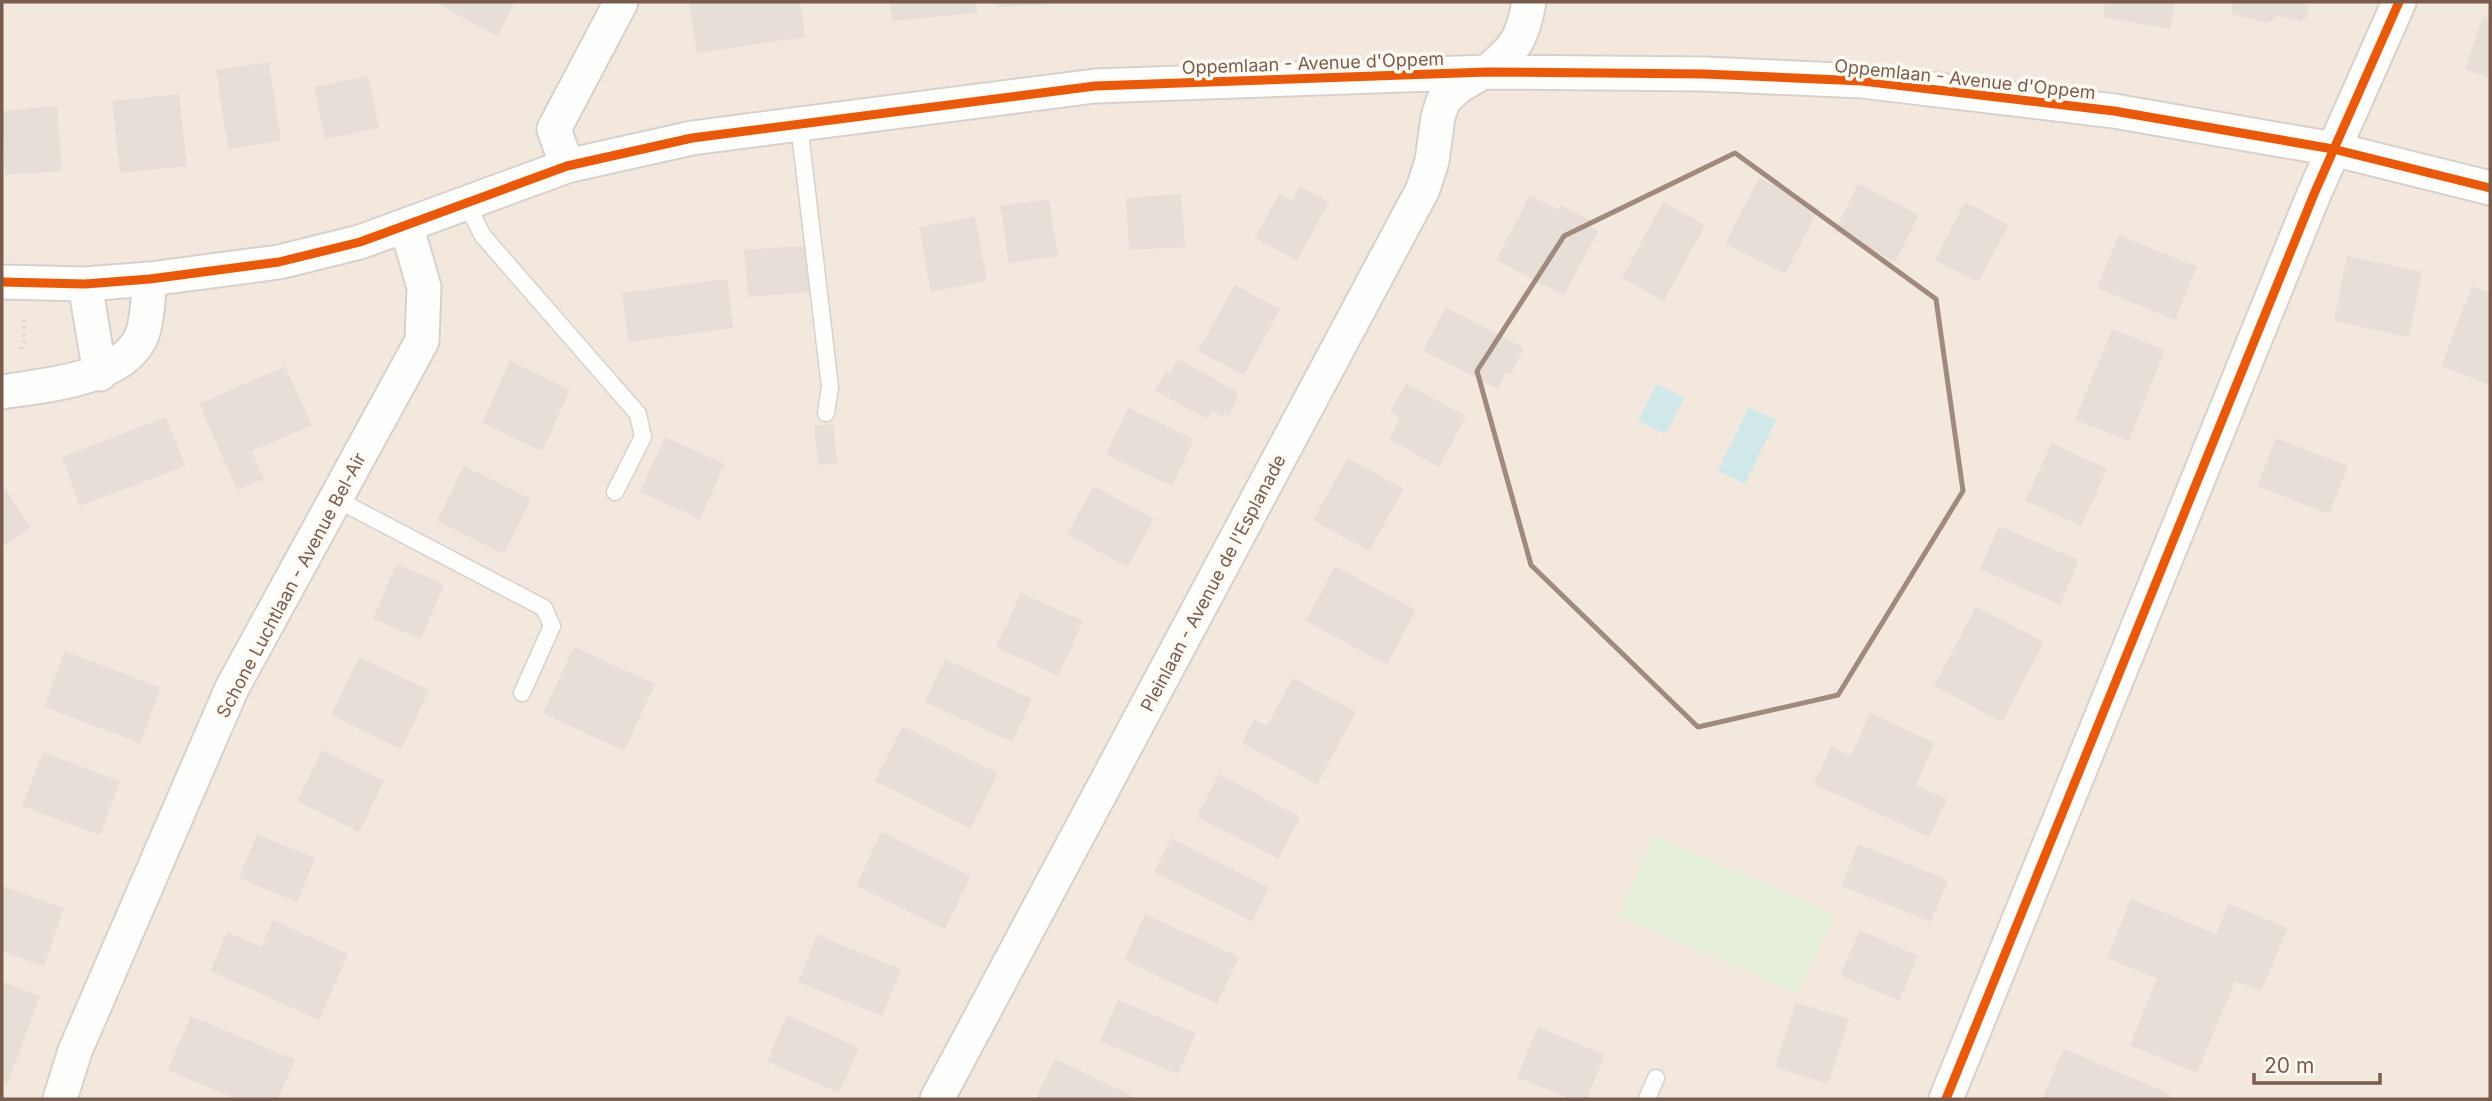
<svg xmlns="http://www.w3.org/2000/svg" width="2492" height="1101" font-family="Inter,sans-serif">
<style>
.residential{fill:#f2e8de}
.green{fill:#e7f0db}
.water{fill:#d0e8ea}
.building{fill:#e6ded7}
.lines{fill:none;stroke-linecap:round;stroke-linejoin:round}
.lane-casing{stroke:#d7d1cb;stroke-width:19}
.street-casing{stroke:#d7d1cb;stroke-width:37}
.path{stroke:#dcd5d0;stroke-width:4.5;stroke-dasharray:2 5;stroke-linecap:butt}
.lane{stroke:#fefefd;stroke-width:16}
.street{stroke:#fefefd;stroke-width:33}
.cycleway-casing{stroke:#fffaf3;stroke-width:13}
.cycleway{stroke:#e8590c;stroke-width:9}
.marked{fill:none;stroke:#9f8a7d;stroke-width:5;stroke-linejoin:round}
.labels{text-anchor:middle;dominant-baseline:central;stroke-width:7;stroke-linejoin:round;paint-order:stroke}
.street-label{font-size:18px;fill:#7a5c4d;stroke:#fffaf3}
</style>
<rect width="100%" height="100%" fill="#f9f5f0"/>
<path class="residential" d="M2,2H2490V1099H2Z"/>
<path class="green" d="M1654,836L1834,914L1799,994L1619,916Z"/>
<path class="water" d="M1657,384L1684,398L1666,434L1638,421Z
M1749,407L1776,420L1745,484L1718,471Z"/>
<path class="building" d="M434,2H515L497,36Z
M689,2H800L805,37L697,53Z
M890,2H976L977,13L892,21Z
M997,2H1053V4L997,7Z
M2105,2H2175L2170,29L2103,17Z
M2233,2H2305V4L2310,5L2306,18L2301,21L2276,16L2269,23L2231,14Z
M2483,16L2490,19V78L2465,69Z
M269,62L281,141L228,149L216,70Z
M368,76L379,128L325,139L314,87Z
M179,94L187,166L120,173L112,101Z
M57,106L62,171L5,175L2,111Z
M1759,178L1819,208L1785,274L1725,244Z
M1858,184L1919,215L1895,262L1835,231Z
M1300,186L1329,202L1297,261L1255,238L1279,194L1292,200Z
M1181,194L1185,247L1129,250L1126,198Z
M1530,195L1558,210L1561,205L1591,221L1589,226L1598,231L1564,295L1496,260Z
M1049,199L1058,256L1009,263L1000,206Z
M1663,202L1705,225L1664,301L1622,278Z
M1965,202L2009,225L1978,282L1935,260Z
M975,217L987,281L931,292L919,227Z
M2119,235L2197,267L2175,320L2097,288Z
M806,246L810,292L748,297L744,250Z
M2347,256L2422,272L2409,337L2334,321Z
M727,279L733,328L628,342L622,293Z
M1235,285L1280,309L1244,375L1198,351Z
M2472,286L2490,293V385L2441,366Z
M1446,307L1524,348L1511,374L1506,372L1498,389L1423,351Z
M2112,329L2165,350L2129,441L2075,420Z
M1178,359L1236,391L1235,393L1239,396L1229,416L1224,413L1223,417L1212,411L1208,419L1155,391L1166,371L1170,373Z
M510,361L570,390L542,451L482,423Z
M285,366L312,425L252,451L264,479L237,490L199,404Z
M1406,384L1466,416L1439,467L1389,439L1400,417L1391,411Z
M1128,408L1194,439L1172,486L1106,455Z
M166,417L185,466L80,506L62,457Z
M833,424L837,463L818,465L814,426Z
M665,437L725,464L700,519L640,492Z
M2276,438L2348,466L2329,514L2257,486Z
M2052,443L2107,469L2081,526L2025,500Z
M1348,458L1404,489L1369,551L1313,520Z
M464,466L531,499L504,554L437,521Z
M2,485L31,528L2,547Z
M1094,486L1154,519L1127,567L1067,534Z
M1999,526L2079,560L2060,605L1980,569Z
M396,564L444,584L421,639L373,619Z
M1335,566L1416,610L1387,665L1306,621Z
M1021,593L1083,621L1058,676L996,647Z
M1976,607L2044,642L2002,722L1934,686Z
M574,647L655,684L624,751L543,713Z
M65,651L161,688L140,743L44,707Z
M359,657L429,690L401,749L331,715Z
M945,659L1032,699L1012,742L925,702Z
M1293,678L1356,712L1317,784L1242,743L1254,719L1267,726Z
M1870,713L1935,743L1916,785L1947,799L1929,837L1814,784L1831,746L1851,756Z
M903,726L998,773L971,829L875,781Z
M322,750L384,781L359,832L297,801Z
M43,752L120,781L100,835L22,806Z
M1219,774L1300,817L1279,859L1197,817Z
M881,832L971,876L945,929L856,886Z
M257,834L315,858L297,902L239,878Z
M1171,838L1269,888L1252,922L1154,872Z
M1858,844L1948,880L1931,922L1841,886Z
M2,886L64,908L44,966L2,952Z
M2131,899L2216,934L2229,904L2288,928L2261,991L2235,981L2197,1073L2130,1045L2157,979L2107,958Z
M1145,914L1239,957L1217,1004L1124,960Z
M273,920L348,954L319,1020L210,971L227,932L261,947Z
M1860,930L1918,956L1899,1001L1840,975Z
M817,935L901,969L882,1016L798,982Z
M2,982L40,996L8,1083L2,1080Z
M1118,1000L1196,1033L1178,1074L1100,1041Z
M1796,1003L1849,1019L1828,1084L1775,1067Z
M787,1015L859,1048L839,1093L767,1061Z
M191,1016L295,1060L278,1099H236L168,1070Z
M1538,1027L1605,1055L1587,1099H1571L1517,1077Z
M2064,1049L2170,1094L2168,1099H2042Z
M1055,1059L1139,1099H1036Z"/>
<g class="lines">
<g class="lane-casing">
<path id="lane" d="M799,124L830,387L826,413
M466,203L483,236L638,414L643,437L615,492
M336,499L544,608L552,626L522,693
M1647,1099L1656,1078"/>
</g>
<g class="street-casing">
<path id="street" d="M1487,72C1516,47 1522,40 1529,2
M567,166L554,129L621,2
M2,282L85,284L150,279L279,262L360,242L567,166L692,138L1095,86L1487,72L1704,74L1862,81L2114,111L2333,149L2490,188
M85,284L100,374
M2,392C44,385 128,380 143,332C148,316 148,296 150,279
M60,1099L75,1051L232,688L422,341L424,287L406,225
M937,1099L1423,189L1432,161L1438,117L1443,101L1458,87L1481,73
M1946,1099L2314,194L2399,2"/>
</g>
<path class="path" d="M21,349L24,342V320"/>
<use href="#lane" class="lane"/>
<use href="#street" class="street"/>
<g class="cycleway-casing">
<path id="cycleway" d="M2,282L85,284L150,279L279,262L360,242L567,166L692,138L1095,86L1487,72L1704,74L1862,81L2114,111L2333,149L2490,188
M1946,1099L2314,194L2399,2"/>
</g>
<use href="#cycleway" class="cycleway"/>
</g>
<path class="marked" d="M1735,153L1936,299L1963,491L1838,695L1698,727L1531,565L1477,371L1564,236Z"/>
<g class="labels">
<g class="street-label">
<text transform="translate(1313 63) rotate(-2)">Oppemlaan - Avenue d'Oppem</text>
<text transform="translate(1965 79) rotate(6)">Oppemlaan - Avenue d'Oppem</text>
<text transform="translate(1213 583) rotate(-62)">Pleinlaan - Avenue de l'Esplanade</text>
<text transform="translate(291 585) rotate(-62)">Schone Luchtlaan - Avenue Bel-Air</text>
</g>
</g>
<rect width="2492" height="1101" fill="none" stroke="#7a5c4d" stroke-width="7"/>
<path d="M2254 1073v10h126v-10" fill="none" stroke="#7a5c4d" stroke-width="3.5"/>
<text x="2264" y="1073" font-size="21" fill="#7a5c4d" stroke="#fffaf3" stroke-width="5" paint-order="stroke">20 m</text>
</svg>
